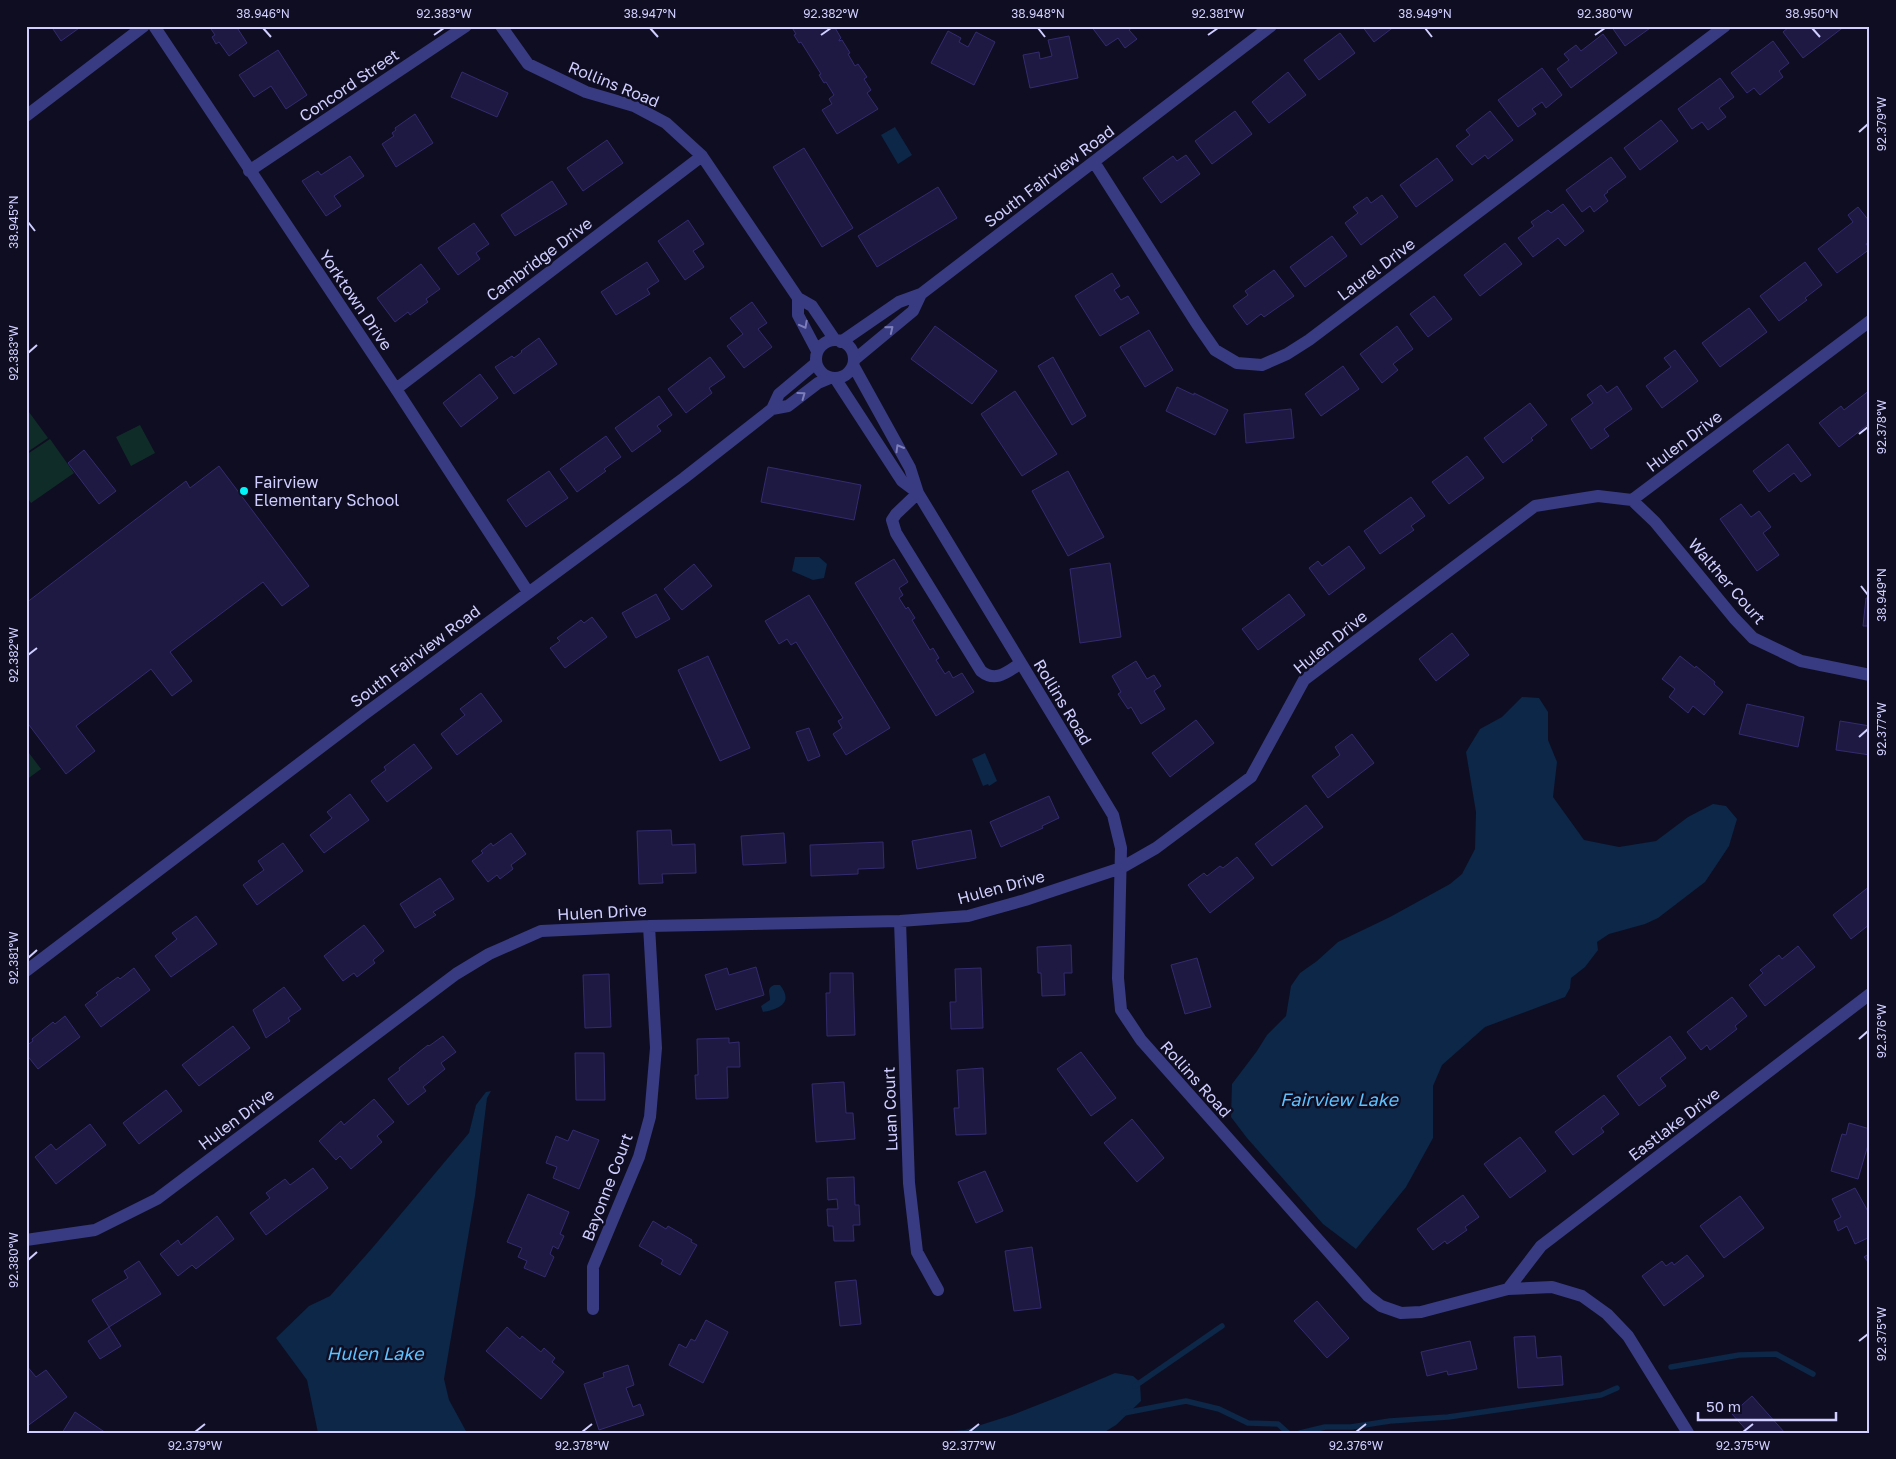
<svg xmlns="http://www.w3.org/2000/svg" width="1896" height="1459" font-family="'Golos Text',sans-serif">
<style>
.green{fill:#102c28}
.water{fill:#0c2747}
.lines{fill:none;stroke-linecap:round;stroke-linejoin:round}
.stream{stroke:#0c2747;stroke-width:5.5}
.building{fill:#1e1943;stroke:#332b6f}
.minor{stroke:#383b81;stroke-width:12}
.oneway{stroke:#7c7dba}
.ticks{fill:none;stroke:#cfceff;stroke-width:2}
.poi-dot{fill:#00f5f9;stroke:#0f0d22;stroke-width:2}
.labels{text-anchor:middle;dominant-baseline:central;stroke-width:5;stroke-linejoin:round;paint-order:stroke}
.street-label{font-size:16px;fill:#cfceff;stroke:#0f0d22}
.poi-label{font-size:16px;fill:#cfceff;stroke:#0f0d22;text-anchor:start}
.water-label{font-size:18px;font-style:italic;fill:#5cc1ff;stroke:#0f0d22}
.neatline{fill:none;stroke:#cfceff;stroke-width:2}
.ticks-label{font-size:12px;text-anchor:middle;fill:#cfceff}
</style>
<rect width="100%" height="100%" fill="#0f0d22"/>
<path class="green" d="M26,408L48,438L26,453Z
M140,425L155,453L131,466L116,437Z
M50,439L74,473L31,503L26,496V455Z
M26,749L41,769L26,780Z"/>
<path class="water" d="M895,127L912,155L898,164L881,135Z
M795,557H819L827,564L824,578L813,580L792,571Z
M1522,697L1539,698L1548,712V740L1557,762L1553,797L1584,840L1619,847L1656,841L1688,817L1713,804L1726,806L1737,819L1729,846L1705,882L1658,918L1645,924L1609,934L1597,942L1598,950L1585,967L1571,978L1570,988L1565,997L1485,1027L1442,1065L1433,1086V1138L1406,1187L1356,1249L1323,1224L1308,1207L1247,1138L1231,1117L1232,1084L1257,1051L1267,1035L1286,1016L1291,986L1300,973L1317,961L1338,942L1390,917L1450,884L1462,874L1475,849L1476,812L1466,752L1480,729L1502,717Z
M985,753L997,781L989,786L988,784L983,786L972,759Z
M774,985H780C794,1003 779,1009 763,1012L761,1006L770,1000C770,993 766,989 774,985Z
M491,1091L487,1098L475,1196L444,1379L449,1400L467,1433H318L307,1380L276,1338L309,1306L330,1296L374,1246L469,1133L476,1105L486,1092Z
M1115,1373L1133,1376L1140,1382L1141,1401L1116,1425L1103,1433H927L965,1430L1012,1415L1063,1395Z"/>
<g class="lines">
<path class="stream" d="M1671,1367L1739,1355L1776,1354L1813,1374
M1135,1386L1222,1326
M1124,1413L1186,1401L1219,1409L1248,1423L1278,1424L1288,1433
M1300,1433L1325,1427H1351L1390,1421L1448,1417L1601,1395L1617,1388"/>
</g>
<path class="building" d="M51,26H82L61,41Z
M209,26H236L247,43L229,56L219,42L216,44L212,37L215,35Z
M791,26H834L841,38L839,40V41L842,40L850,53L848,54L855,66L858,64L867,77L864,79L871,90L867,93L878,109L837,134L822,110L832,104L829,99L834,95L826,82L824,83L819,75L821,74L801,42L799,43L794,35L796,34Z
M1091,26H1134L1129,30L1137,39L1125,48L1118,38L1106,46Z
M1362,26H1395L1374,42Z
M1611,26H1653L1625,46Z
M1790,26L1805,27L1845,26L1803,58L1783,32Z
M948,31L961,38L959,42L968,47L976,32L995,42L974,85L931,63Z
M1340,33L1355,53L1319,80L1304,60Z
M1603,34L1617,53L1571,88L1557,69L1569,60L1564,54L1576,45L1581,51Z
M1069,36L1078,78L1030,88L1023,55L1039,52L1040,59L1052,56L1048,40Z
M1773,41L1789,63L1779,71L1783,77L1760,95L1754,88L1747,93L1731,73Z
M278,50L307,95L286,109L271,86L254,97L239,75Z
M1542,68L1562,95L1546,108L1542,102L1532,109L1536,114L1518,127L1498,100Z
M462,72L508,93L497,117L451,97Z
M1288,72L1306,95L1269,123L1252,102Z
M1720,78L1734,97L1719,108L1726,117L1708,130L1702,122L1692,129L1678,109Z
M1235,111L1252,134L1212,164L1195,141Z
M1490,111L1513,140L1488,159L1485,155L1472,165L1456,146L1470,135L1466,130Z
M415,114L433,143L396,167L382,144L394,136L392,133L396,130L395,128Z
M1661,120L1678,141L1640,170L1624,148Z
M607,140L623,163L583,191L567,168Z
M804,148L853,228L822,247L773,167Z
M1186,155L1200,174L1161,203L1143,178L1173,156L1177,161Z
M350,156L364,176L334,196L341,206L326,216L302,181L318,171L321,175Z
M1611,157L1626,177L1607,191L1608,192L1604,195L1608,201L1594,212L1590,206L1582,212L1566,190Z
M1437,158L1453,180L1416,207L1400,185Z
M552,181L567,204L515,236L501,215Z
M938,187L957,218L877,267L858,236Z
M1382,195L1398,217L1361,245L1345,223L1358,213L1353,207L1367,197L1371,203Z
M1563,204L1584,231L1565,246L1558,238L1533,257L1518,238L1534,226L1531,222L1548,210L1551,213Z
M1858,207L1870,222V241L1866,244L1870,249L1837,273L1818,249L1853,222L1848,215Z
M688,220L704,244L693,251L704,267L685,280L658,241Z
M474,223L489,244L476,253L480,259L458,275L438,248Z
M1332,236L1347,256L1305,287L1290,267Z
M1505,243L1522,264L1480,296L1464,275Z
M647,262L659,281L647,289L650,294L616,315L601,292Z
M1805,262L1822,285L1805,298L1807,300L1779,321L1760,296Z
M421,264L440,289L426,299L428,302L410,315L408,312L395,322L377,298Z
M1274,270L1294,296L1264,317L1261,314L1247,325L1233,306L1248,295L1245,291Z
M1112,273L1120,286L1114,290L1121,300L1128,296L1139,313L1100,336L1075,296Z
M1434,296L1452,319L1428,337L1410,314Z
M752,302L767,323L758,329L772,347L744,368L727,346L743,334L730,318Z
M1749,308L1767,332L1720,367L1702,343Z
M935,326L997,371L972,404L911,359Z
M1397,326L1413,349L1393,364L1398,370L1382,383L1360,354Z
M1149,330L1173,370L1145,387L1120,347Z
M539,338L557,364L514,394L495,367L512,356L514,358L522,352L521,351Z
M1675,350L1698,381L1662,408L1646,386L1671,367L1664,358Z
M710,357L725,377L709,388L712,393L686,413L668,389Z
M1053,357L1086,416L1072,425L1038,366Z
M1343,366L1359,389L1321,416L1305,394Z
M480,374L498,398L461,427L443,403Z
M1601,385L1607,393L1617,386L1632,409L1604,429L1609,436L1591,449L1571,419L1593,403L1587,395Z
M1177,387L1194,395V393L1228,410L1215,435L1166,411Z
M1870,390V423L1839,447L1819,423L1841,406L1844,410Z
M1015,391L1057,454L1022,476L981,414Z
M659,396L672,415L657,426L661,431L632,452L615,428Z
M1530,403L1547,425L1531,438L1533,440L1503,463L1484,438Z
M1291,409L1294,438L1246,443L1244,414Z
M606,436L621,457L604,469L606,471L577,492L560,469Z
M1788,444L1811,475L1801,482L1794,473L1769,492L1753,471Z
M84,450L116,491L99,504L68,463Z
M1467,456L1484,478L1449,504L1432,482Z
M219,466L309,586L282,606L263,582L170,652L192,681L172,696L151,669L76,726L95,751L66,774L26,721V603L186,481L190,488Z
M768,467L861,485L854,520L761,502Z
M549,471L568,498L526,527L507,500Z
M1068,471L1104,537L1068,556L1032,491Z
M1411,497L1425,516L1411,526L1414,530L1380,554L1364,531Z
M1741,504L1751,517L1759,511L1771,527L1763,533L1779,555L1757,571L1720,519Z
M1349,546L1365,568L1329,595L1309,568L1318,561L1322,566Z
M894,559L908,582L899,588L903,595L899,598L906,609L908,607L915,618L912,620L930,650L933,648L939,658L936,660L945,674L949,671L953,678L962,673L974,692L936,716L855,583Z
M1110,563L1121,637L1080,643L1070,569Z
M694,564L712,586L682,610L664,589Z
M656,594L670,619L636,638L622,613Z
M1289,594L1305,615L1258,650L1242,629Z
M809,595L890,728L846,755L833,734L842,728L838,721L843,718L796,642L791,645L787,639L779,644L765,621Z
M1866,598H1870V626H1863Z
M592,617L607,637L565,668L550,648L560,641L557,638L581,620L584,623Z
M1452,633L1469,655L1436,681L1419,659Z
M708,656L750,748L720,761L678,670Z
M1680,656L1695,668L1696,666L1715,682L1714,684L1723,692L1704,715L1693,706L1688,713L1669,697L1675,689L1662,679Z
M1136,661L1147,679L1154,675L1161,686L1154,691L1165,709L1141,724L1131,707L1128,709L1118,694L1121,692L1112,676Z
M481,693L502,721L457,755L441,734L465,715L460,709Z
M1747,704L1804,717L1798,747L1739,734Z
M1196,720L1214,743L1170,777L1152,753Z
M1840,721L1870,726V755L1836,750Z
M809,728L820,756L808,761L796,732Z
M1352,734L1374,763L1328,798L1312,776L1340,755L1335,747Z
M414,744L432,768L387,802L371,781L386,770L384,767Z
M350,794L369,820L324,853L310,835L332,818L327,812Z
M1049,796L1059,818L1042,826L1043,828L1001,847L990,822Z
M1306,805L1323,827L1272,866L1255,844Z
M671,830L672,845L695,844L696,873L662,874L663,883L639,884L637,831Z
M971,830L976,858L917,869L912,841Z
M511,833L526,854L511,865L513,869L500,879L497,875L488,882L472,861L483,853L481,851L491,843L493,846Z
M784,833L786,863L743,865L741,836Z
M883,842L884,868L858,869V874L811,876L810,845Z
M283,843L303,871L257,905L243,885L264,870L258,861Z
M1237,857L1254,878L1210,913L1188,885L1204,873L1207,876L1220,866L1223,868Z
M440,878L454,899L433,912L436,915L415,928L400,904Z
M1870,886V924L1851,939L1833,915Z
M196,916L217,944L171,977L155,956L177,939L172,933Z
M364,925L384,951L373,960L375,963L357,977L354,973L343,981L324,956Z
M1071,945L1072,973H1064L1065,995L1042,996L1041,973H1038L1037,947Z
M1798,946L1815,967L1765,1006L1749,985L1763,973L1760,970L1779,955L1782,959Z
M1197,958L1211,1007L1185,1014L1171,965Z
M756,967L764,995L716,1010L705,975L727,968L729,975Z
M134,968L150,990L101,1027L85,1005L98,995L96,993L118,977L120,979Z
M981,968L983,1028L951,1029L950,1002H956L955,969Z
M830,973H853L855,1035L827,1036L826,993H830Z
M609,974L611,1027L585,1028L583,975Z
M284,987L301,1009L288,1018L290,1021L266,1038L253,1010Z
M1732,997L1747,1016L1735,1026L1737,1029L1710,1050L1707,1045L1701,1050L1687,1032Z
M65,1016L80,1037L38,1069L26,1054V1046L33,1041L32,1039L53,1022L55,1024Z
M233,1026L250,1048L199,1086L182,1065Z
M443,1036L456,1052L441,1063L445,1069L423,1087L426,1091L408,1105L388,1079L400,1070L399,1068L428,1045L429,1046Z
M1670,1036L1686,1058L1660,1078L1666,1086L1639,1106L1617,1076Z
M729,1038V1043L739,1042L740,1067H727L728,1098L696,1099L695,1075H698L697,1039Z
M1081,1052L1116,1098L1091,1116L1057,1069Z
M575,1053H604L605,1100H576Z
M983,1068L986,1134L956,1135L954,1108H959L957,1070Z
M844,1082L846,1113H853L855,1139L816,1142L812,1084Z
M166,1090L182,1111L139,1144L123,1123Z
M1604,1095L1619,1114L1601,1128L1604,1132L1573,1155L1555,1132Z
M374,1099L394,1122L377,1136L382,1142L351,1169L340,1156L336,1160L319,1141L341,1121L344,1125Z
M1132,1119L1164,1158L1137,1182L1104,1143Z
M1849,1123L1870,1129V1138L1858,1179L1831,1171L1842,1134L1846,1135Z
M90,1124L106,1145L56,1184L35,1157L51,1144L56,1150Z
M573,1130L599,1140L579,1189L553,1178L557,1167L546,1163L556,1136L568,1141Z
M1520,1137L1546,1171L1510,1198L1484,1164Z
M313,1168L328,1188L266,1235L250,1213L270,1198L266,1193L285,1179L290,1185Z
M985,1171L1003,1211L976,1223L958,1182Z
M854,1177L855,1205H859L860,1225H853L854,1241H834L833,1226H828L827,1209H838L837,1199L828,1200L827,1178Z
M1855,1188L1870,1215V1237L1855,1244L1847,1226L1838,1231L1834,1221L1841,1217L1832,1199Z
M528,1194L569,1212L560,1234L564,1236L558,1249L553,1246L550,1254L554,1257L545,1277L524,1268L527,1261L518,1257L522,1248L507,1242Z
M1463,1195L1479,1217L1465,1227L1467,1230L1447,1244L1445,1241L1433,1250L1417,1229Z
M1740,1196L1764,1228L1724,1258L1700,1226Z
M217,1216L234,1239L196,1269L192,1265L178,1276L160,1254L178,1240L181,1245Z
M653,1221L666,1229L668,1226L692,1240L691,1242L697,1245L680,1275L661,1264L663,1260L639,1246Z
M1032,1247L1041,1308L1014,1311L1005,1251Z
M1870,1253V1264L1864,1257Z
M1687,1255L1704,1276L1664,1306L1642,1276L1662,1261L1666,1266L1672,1262L1674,1265Z
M139,1261L161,1294L109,1327L121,1346L100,1359L88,1341L109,1327L92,1300L128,1278L124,1271Z
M856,1280L861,1324L840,1326L835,1282Z
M1317,1301L1349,1338L1327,1358L1294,1321Z
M706,1320L728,1332L703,1383L669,1365L679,1344L686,1348L691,1339L695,1341Z
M507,1327L520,1339L522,1336L541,1352L544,1348L555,1358L552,1362L564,1372L541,1399L486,1351Z
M1535,1336L1537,1358L1561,1356L1563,1385L1518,1388L1514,1337Z
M1470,1341L1477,1369L1448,1375L1447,1371L1427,1376L1421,1352Z
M26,1365L36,1377L46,1370L67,1397L26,1427Z
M628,1365L634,1385L626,1388L633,1407L640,1404L644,1415L599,1430L584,1384L604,1377L603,1373Z
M1752,1396L1785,1433H1749L1732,1414Z
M75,1412L106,1433H62Z"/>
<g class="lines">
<path class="minor" d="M154,26L396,389L528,592
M501,26L528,64L586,92L634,106L666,123L702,156L798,298L812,306L835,340
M26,116L144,26
M1094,162L1197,324L1215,350L1237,363L1262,365L1287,354L1309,340L1725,26
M249,171L466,26
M798,298V315L817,351
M816 359a19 19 0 1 1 38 0a19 19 0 1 1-38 0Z
M841,342L899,302L921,294L1271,26
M854,360L913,311L921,294
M853,365L910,468L918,493L1113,815L1121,848L1118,978L1121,1010L1141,1040L1368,1296L1381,1306L1401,1313L1421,1312L1508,1289L1552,1287L1582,1296L1607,1314L1628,1336L1688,1433
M835,378L902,481L918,493
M396,389L702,156
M772,409L788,406L818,383L830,378
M918,493L896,514L892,520L896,533L981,671C996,683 1007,672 1021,663
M1632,500L1655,522L1734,618L1753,638L1801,661L1870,675
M900,921L909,1183L917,1252L938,1290
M26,971L366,713L684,478L772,409L779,394L816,363
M26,1240L95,1230L157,1199L456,974L489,954L541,931L649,926L900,921L968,916L1025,900L1121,868L1156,848L1251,777L1304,680L1535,506L1598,496L1632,500L1870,321
M1508,1289L1541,1246L1870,994
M593,1309V1267L639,1157L650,1117L656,1048L649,926"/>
</g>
<defs><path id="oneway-chevron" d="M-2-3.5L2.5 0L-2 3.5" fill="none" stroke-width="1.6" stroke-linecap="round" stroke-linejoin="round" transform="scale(1.25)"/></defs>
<g class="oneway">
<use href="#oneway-chevron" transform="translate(804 325) rotate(62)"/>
<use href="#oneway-chevron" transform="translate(890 329) rotate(-39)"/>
<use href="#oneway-chevron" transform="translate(802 395) rotate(-36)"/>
<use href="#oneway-chevron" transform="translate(899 448) rotate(-120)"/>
</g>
<path class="ticks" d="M263,28L271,37M650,28L658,37M1038,28L1045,37M1425,28L1432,37M1812,28L1820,37M434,35L444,28M821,35L831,28M1208,35L1218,28M1595,35L1605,28M1859,132L1868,124M28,222L35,231M28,353L37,345M1859,434L1868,427M1861,586L1868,595M28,655L37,648M1859,737L1868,729M28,958L37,950M1859,1039L1868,1031M28,1260L37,1252M1859,1341L1868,1334M195,1432L205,1424M582,1432L592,1424M969,1432L979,1424M1356,1432L1366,1424M1743,1432L1753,1424"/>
<circle class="poi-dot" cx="244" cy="491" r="5"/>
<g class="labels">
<g class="street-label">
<text transform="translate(614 84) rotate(22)">Rollins Road</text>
<text transform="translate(349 85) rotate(-34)">Concord Street</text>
<text transform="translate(1049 176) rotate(-37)">South Fairview Road</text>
<text transform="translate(539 259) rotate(-37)">Cambridge Drive</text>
<text transform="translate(1376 269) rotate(-37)">Laurel Drive</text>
<text transform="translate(356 300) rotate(56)">Yorktown Drive</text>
<text transform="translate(1684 441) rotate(-37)">Hulen Drive</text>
<text transform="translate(1727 581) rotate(49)">Walther Court</text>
<text transform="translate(1330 642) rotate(-39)">Hulen Drive</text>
<text transform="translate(415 656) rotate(-37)">South Fairview Road</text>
<text transform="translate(1063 702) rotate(59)">Rollins Road</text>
<text transform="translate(1001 887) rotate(-15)">Hulen Drive</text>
<text transform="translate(602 912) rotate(-3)">Hulen Drive</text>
<text transform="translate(1196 1079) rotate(48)">Rollins Road</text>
<text transform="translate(890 1109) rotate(-92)">Luan Court</text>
<text transform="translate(236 1119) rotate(-37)">Hulen Drive</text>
<text transform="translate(1674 1124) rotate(-37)">Eastlake Drive</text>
<text transform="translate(607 1187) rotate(-69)">Bayonne Court</text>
</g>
<g class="poi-label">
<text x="254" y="482">Fairview<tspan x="254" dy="18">Elementary School</tspan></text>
</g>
<g class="water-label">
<text x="1339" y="1099">Fairview Lake</text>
<text x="375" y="1353">Hulen Lake</text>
</g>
</g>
<rect width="1896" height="1459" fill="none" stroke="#0f0d22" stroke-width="55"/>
<path d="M1698 1412v8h138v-8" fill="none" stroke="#cfceff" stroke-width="2.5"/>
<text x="1706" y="1412" font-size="15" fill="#cfceff" stroke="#0f0d22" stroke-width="4" paint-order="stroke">50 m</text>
<rect x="28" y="28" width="1840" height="1404" class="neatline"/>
<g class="ticks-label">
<text x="263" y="18">38.946°N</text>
<text x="444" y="18">92.383°W</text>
<text x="650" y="18">38.947°N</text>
<text x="831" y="18">92.382°W</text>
<text x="1038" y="18">38.948°N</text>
<text x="1218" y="18">92.381°W</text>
<text x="1425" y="18">38.949°N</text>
<text x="1605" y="18">92.380°W</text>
<text x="1812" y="18">38.950°N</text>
<text transform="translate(1882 124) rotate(-90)" y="4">92.379°W</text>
<text transform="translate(14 222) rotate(-90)" y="4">38.945°N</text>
<text transform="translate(14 353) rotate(-90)" y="4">92.383°W</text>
<text transform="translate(1882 427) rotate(-90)" y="4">92.378°W</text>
<text transform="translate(1882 595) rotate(-90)" y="4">38.949°N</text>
<text transform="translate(14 655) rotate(-90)" y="4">92.382°W</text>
<text transform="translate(1882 729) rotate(-90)" y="4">92.377°W</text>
<text transform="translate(14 958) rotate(-90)" y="4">92.381°W</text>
<text transform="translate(1882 1031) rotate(-90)" y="4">92.376°W</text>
<text transform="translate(14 1260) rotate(-90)" y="4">92.380°W</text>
<text transform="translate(1882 1334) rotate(-90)" y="4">92.375°W</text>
<text x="195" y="1450">92.379°W</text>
<text x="582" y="1450">92.378°W</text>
<text x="969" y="1450">92.377°W</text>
<text x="1356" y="1450">92.376°W</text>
<text x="1743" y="1450">92.375°W</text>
</g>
</svg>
